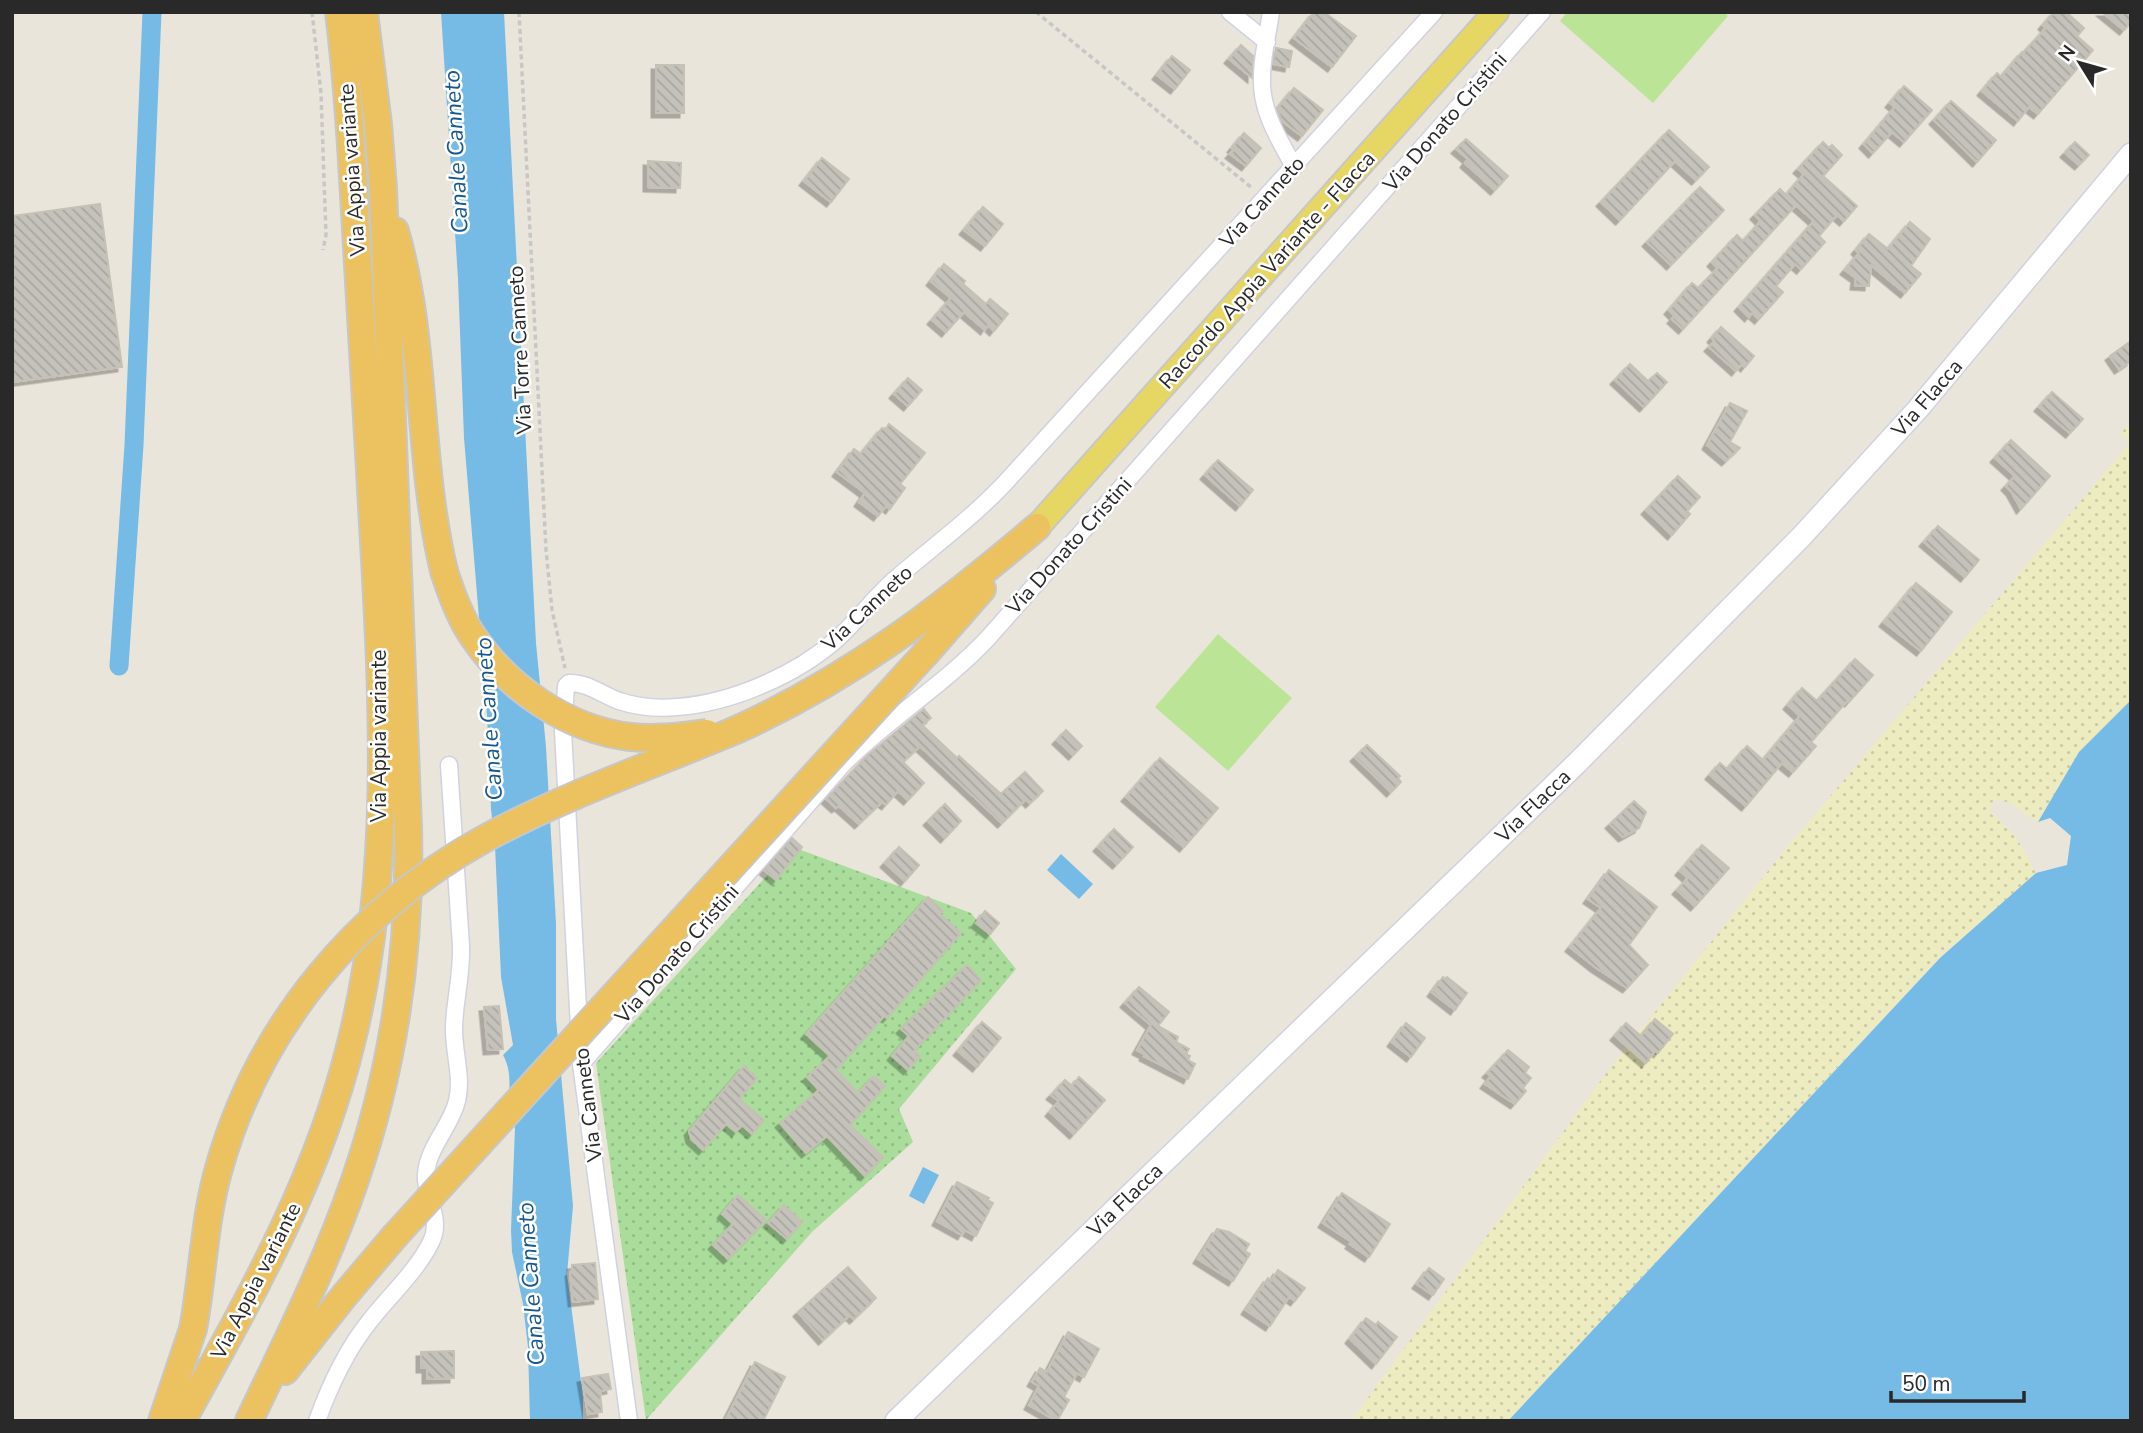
<svg xmlns="http://www.w3.org/2000/svg" width="2143" height="1433" font-family="'Nunito Sans',sans-serif">
<style>
.sand{fill:url(#sand-dots)}
.park{fill:url(#park-dots)}
.pitch{fill:#bbe497}
.water{fill:#75bbe5}
.lines{fill:none;stroke-linecap:round;stroke-linejoin:round}
.canal{stroke:#75bbe5;stroke-width:19}
.building{fill:url(#building-back-hatch);stroke:#c5c1b5;stroke-width:2;filter:url(#shadow)}
.minor-casing{stroke:#d1d2e0;stroke-width:19}
.secondary-casing{stroke:#d1d2e0;stroke-width:24}
.primary-casing{stroke:#c7c7c7;stroke-width:28}
.trunk-casing{stroke:#c7c7c7;stroke-width:30}
.path{stroke:#c7c7c7;stroke-width:3.5;stroke-dasharray:5 3.5;stroke-linecap:butt}
.minor{stroke:#fff;stroke-width:16}
.secondary{stroke:#fff;stroke-width:21}
.primary{stroke:#e6d664;stroke-width:24}
.trunk{stroke:#ecc261;stroke-width:26}
.trunk-bridge-casing{stroke:#c7c7c7;stroke-width:30;stroke-linecap:butt}
.trunk-bridge{stroke:#ecc261;stroke-width:26}
.labels{text-anchor:middle;dominant-baseline:central;stroke-width:5;stroke-linejoin:round;paint-order:stroke}
.street-label{font-size:21px;fill:#292929;stroke:#fff}
.water-label{font-size:23px;font-style:italic;fill:#17588e;stroke:#fff}
</style>
<defs>
<pattern id="sand-dots" width="8" height="8" patternUnits="userSpaceOnUse" patternTransform="scale(1.75)"><rect width="8" height="8" fill="#edebc0"/><path d="M2 2h.1M6 6h.1" fill="none" stroke="#cbcaa5" stroke-width="1.8" stroke-linecap="round"/></pattern>
<pattern id="park-dots" width="8" height="8" patternUnits="userSpaceOnUse" patternTransform="scale(1.75)"><rect width="8" height="8" fill="#aadd9b"/><path d="M2 2h.1M6 6h.1" fill="none" stroke="#92be86" stroke-width="1.8" stroke-linecap="round"/></pattern>
<pattern id="building-back-hatch" width="6" height="6" patternUnits="userSpaceOnUse" patternTransform="scale(1.75)"><rect width="6" height="6" fill="#c5c2bb"/><path d="M-1 5l2 2M0 0l6 6M5-1l2 2" fill="none" stroke="#a9a7a1"/></pattern>
<filter id="shadow"><feDropShadow dx="-4.5" dy="4.5" stdDeviation="0" flood-color="#0004"/></filter>
</defs>
<rect width="100%" height="100%" fill="#eae5db"/>
<path class="sand" d="M2131,422V700L2079,752L2038,822C2023,816 2008,793 1990,803L1991,814C2016,831 2022,848 2036,873L1939,958L1508,1421H1351L1607,1072L1788,846L2130,443L2120,434Z"/>
<path class="park" d="M793,847L971,913L1016,969L899,1109L913,1142L812,1232L646,1420L596,1063Z"/>
<path class="pitch" d="M1567,12H1724L1728,16L1653,103L1560,21Z
M1218,634L1292,698L1228,771L1155,707Z"/>
<path class="water" d="M441,12H504L536,643L546,747L556,923V1019L573,1206L567,1274L583,1397V1421H530L528,1347L523,1304L512,1252L511,1230L515,1128C502,1105 517,1080 503,1055L513,1045L501,977L495,846L491,809L487,714L464,438L458,279Z
M2131,700V1421H1508L1940,958L2036,873L2067,865L2071,836L2050,818L2038,822L2079,752Z
M1061,854L1093,884L1079,899L1047,870Z
M923,1167L939,1175L924,1204L909,1196Z"/>
<g class="lines">
<path class="canal" d="M119,666L134,445L152,12"/>
</g>
<path class="building" d="M1314,12H1324L1356,36L1332,67L1294,38Z
M2054,12H2066L2084,28L2077,36L2093,50L2038,114L2029,107L2018,121L1982,91L1997,73L2001,77L2022,52L2023,53L2046,28L2043,25Z
M2102,12H2131V22L2124,30Z
M1241,45L1253,56L1252,78L1229,59Z
M1276,48L1292,51L1289,67L1273,64Z
M1172,56L1190,70L1175,89L1157,75Z
M656,65H684V113H656Z
M1904,86L1932,110L1904,142L1892,132L1873,153L1864,144L1895,107L1890,103Z
M1294,88L1323,110L1302,136L1282,121L1277,109Z
M1951,101L1996,140L1977,162L1934,120Z
M1669,130L1709,167L1696,180L1675,161L1620,220L1601,202Z
M1244,133L1261,148L1246,166L1230,154L1234,150L1232,148Z
M1466,139L1508,176L1495,190L1465,163L1468,159L1456,149Z
M1823,142L1829,148L1832,145L1842,155L1823,176L1857,206L1844,221L1837,215L1819,236L1825,242L1801,269L1795,264L1776,286L1783,292L1759,319L1752,313L1749,317L1739,307L1814,221L1796,205L1683,329L1672,319L1675,316L1669,310L1692,283L1698,288L1718,268L1712,262L1737,235L1743,241L1761,221L1755,215L1780,189L1786,195L1804,174L1798,169Z
M2075,142L2089,155L2079,165L2065,153Z
M822,158L849,179L831,202L804,181Z
M648,161L681,163L680,188L648,187Z
M1700,187L1724,210L1671,265L1647,242Z
M100,204L122,367L12,382V216Z
M983,207L1003,224L985,246L964,230Z
M1910,222L1930,239L1911,266L1921,274L1905,293L1871,265L1869,286L1855,285L1856,278L1845,270L1859,253L1856,250L1869,234L1888,249Z
M944,264L965,281L963,284L986,304L990,299L1008,314L994,331L988,325L985,330L964,312L946,332L932,320L951,298L931,281Z
M1721,327L1754,356L1745,367L1742,364L1736,371L1709,347L1715,341L1712,338Z
M2131,341V361L2119,369L2110,356Z
M1630,364L1648,381L1657,373L1667,382L1644,407L1615,380Z
M908,378L922,390L908,406L894,394Z
M2052,392L2083,419L2070,433L2039,407Z
M1730,403L1747,411L1730,442L1740,448L1726,461L1707,445Z
M889,424L925,453L900,484L905,488L890,509L886,506L878,516L859,502L865,493L837,472L854,449L861,454L882,428L885,430Z
M2011,440L2050,476L2021,509L2011,491L2006,486L2015,476L1995,458Z
M1218,460L1253,490L1240,506L1205,475Z
M1678,476L1700,497L1687,511L1690,514L1672,535L1646,510Z
M1938,526L1979,560L1965,577L1924,542Z
M1916,583L1952,612L1921,651L1884,622Z
M1855,659L1873,675L1849,702L1847,701L1811,742L1816,746L1793,772L1782,763L1746,806L1710,775L1720,763L1727,769L1747,746L1763,760L1800,716L1788,705L1802,688L1817,701Z
M924,709L931,718L922,725L957,758L959,756L1001,794L1025,772L1043,791L1030,803L1026,799L1002,823L920,746L903,762L924,783L908,800L898,791L886,805L882,802L859,824L839,806L836,808L826,799L868,755Z
M1066,730L1082,746L1073,755L1057,740Z
M1367,745L1400,776L1398,778L1401,782L1391,792L1355,757Z
M1160,758L1218,808L1184,847L1126,797Z
M1634,801L1646,812L1639,828L1623,837L1610,824Z
M945,804L961,821L945,838L928,821Z
M1114,829L1133,847L1117,864L1098,847Z
M792,838L802,847L776,880L764,870Z
M1702,845L1729,868L1695,906L1677,890L1688,878L1680,871Z
M899,847L919,865L905,881L885,863Z
M1609,870L1657,907L1629,945L1648,965L1627,988L1595,967L1570,947L1601,908L1588,899Z
M928,897L943,911L940,914L961,933L887,1018L884,1016L836,1070L858,1093L874,1076L885,1086L850,1125L883,1157L865,1176L827,1136L806,1153L780,1123L819,1090L807,1077L830,1056L806,1034Z
M985,911L999,923L990,934L976,923Z
M967,965L981,980L914,1051L920,1056L908,1070L892,1056L909,1036L901,1029Z
M1443,977L1445,979L1447,977L1467,993L1455,1010L1432,992Z
M1139,987L1169,1012L1158,1026L1178,1037L1176,1042L1189,1049L1186,1054L1190,1056L1188,1060L1195,1064L1188,1079L1144,1056L1145,1054L1137,1050L1151,1025L1125,1003Z
M499,1006L503,1049L488,1050L484,1007Z
M1655,1019L1673,1034L1658,1053L1655,1051L1646,1063L1615,1036L1626,1023L1641,1036Z
M982,1022L1001,1038L977,1067L958,1051Z
M1406,1023L1425,1038L1411,1057L1392,1042Z
M1508,1050L1529,1067L1525,1073L1531,1078L1523,1088L1526,1091L1515,1104L1485,1084L1491,1076L1487,1073Z
M744,1066L757,1078L739,1099L764,1120L752,1134L742,1125L736,1132L726,1124L703,1150L691,1139L689,1131Z
M1079,1077L1105,1100L1074,1134L1050,1112L1059,1101L1051,1095L1065,1080L1072,1086Z
M957,1182L989,1198L987,1200L993,1203L976,1236L965,1230L962,1235L937,1221Z
M1342,1193L1390,1224L1369,1257L1350,1244L1352,1242L1323,1223Z
M738,1195L766,1220L728,1259L713,1245L733,1224L722,1214Z
M784,1205L802,1222L787,1239L768,1223Z
M1217,1229L1229,1232L1249,1244L1245,1251L1250,1254L1233,1281L1198,1259Z
M595,1263L598,1299L573,1302L570,1272L572,1271V1265Z
M848,1267L876,1298L854,1319L850,1315L823,1340L798,1312Z
M1429,1268L1444,1279L1433,1295L1417,1284Z
M1278,1270L1305,1288L1295,1301L1289,1297L1270,1326L1246,1310L1268,1278L1271,1281Z
M1366,1318L1376,1325L1378,1322L1397,1337L1376,1364L1350,1339Z
M1068,1332L1099,1349L1084,1377L1077,1373L1064,1397L1069,1400L1057,1421L1029,1405L1039,1386L1032,1382L1040,1368L1047,1372Z
M454,1351V1378L427,1379V1368H421V1352Z
M755,1362L785,1377L763,1421H725Z
M608,1374L611,1389L600,1391L602,1412L588,1414L582,1378Z"/>
<g class="lines">
<g class="minor-casing">
<path id="minor" d="M1230,12L1267,42
M1271,12C1267,39 1259,69 1263,95C1267,121 1282,144 1294,167
M581,1064L843,764C889,718 944,685 988,638L1542,12
M317,1421C330,1385 345,1352 369,1322C389,1296 417,1271 431,1242C443,1219 424,1197 426,1174C428,1147 451,1126 457,1101C463,1076 453,1051 454,1026C455,999 462,974 461,946L449,765
M629,1421L581,1064L563,731L566,686L569,683C586,682 603,695 619,701C638,707 658,709 677,707C732,703 796,675 837,639C857,621 873,599 893,581C931,548 970,520 1005,483L1434,12"/>
</g>
<g class="secondary-casing">
<path id="secondary" d="M896,1421L1576,764L1802,536L1918,409L2131,154"/>
</g>
<g class="primary-casing">
<path id="primary" d="M1037,527L1496,12"/>
</g>
<g class="trunk-casing">
<path id="trunk" d="M395,231C427,341 417,459 444,571
M926,653L982,589
M736,730C853,677 940,609 1037,527
M285,1371L344,1296L394,1237
M162,1421L193,1329
M182,1421C249,1299 318,1180 351,1043C398,857 380,660 370,470C366,390 361,310 356,230C352,158 348,85 339,12
M249,1421C286,1343 326,1264 354,1183C394,1068 411,948 408,827L383,188L378,124L364,12"/>
</g>
<path class="path" d="M312,12L321,93L326,235L323,250
M519,12L546,550L552,610L565,668
M1036,12L1252,188"/>
<use href="#minor" class="minor"/>
<use href="#secondary" class="secondary"/>
<use href="#primary" class="primary"/>
<use href="#trunk" class="trunk"/>
<g class="trunk-bridge-casing">
<path id="trunk-bridge" d="M444,571C451,593 459,616 472,635C507,688 568,730 631,737C656,740 682,736 707,733
M394,1237L926,653
M193,1329C203,1276 204,1220 219,1168C259,1026 356,910 484,839C563,796 653,765 736,730"/>
</g>
<use href="#trunk-bridge" class="trunk-bridge"/>
</g>
<g class="labels">
<g class="street-label">
<text transform="translate(1445 122) rotate(-49)">Via Donato Cristini</text>
<text transform="translate(352 170) rotate(-94)">Via Appia variante</text>
<text transform="translate(1262 202) rotate(-48)">Via Canneto</text>
<text transform="translate(1267 270) rotate(-48)">Raccordo Appia Variante - Flacca</text>
<text transform="translate(520 350) rotate(-93)">Via Torre Canneto</text>
<text transform="translate(1927 398) rotate(-49)">Via Flacca</text>
<text transform="translate(1069 546) rotate(-48)">Via Donato Cristini</text>
<text transform="translate(867 608) rotate(-43)">Via Canneto</text>
<text transform="translate(379 736) rotate(-90)">Via Appia variante</text>
<text transform="translate(1533 806) rotate(-44)">Via Flacca</text>
<text transform="translate(677 954) rotate(-49)">Via Donato Cristini</text>
<text transform="translate(588 1105) rotate(-97)">Via Canneto</text>
<text transform="translate(1125 1200) rotate(-44)">Via Flacca</text>
<text transform="translate(256 1281) rotate(-63)">Via Appia variante</text>
</g>
<g class="water-label">
<text transform="translate(456 152) rotate(-93)">Canale Canneto</text>
<text transform="translate(489 719) rotate(-94)">Canale Canneto</text>
<text transform="translate(531 1284) rotate(-94)">Canale Canneto</text>
</g>
</g>
<rect width="2143" height="1433" fill="none" stroke="#292929" stroke-width="28"/>
<g transform="translate(2080 63) rotate(307)" stroke="#ffffff" stroke-width="5" paint-order="stroke">
<path d="M0-5L12 26L0 18L-12 26Z" fill="#292929"/>
<text y="-10" font-size="19" font-weight="bold" text-anchor="middle" fill="#292929">N</text>
</g>
<path d="M1891 1391v10h133v-10" fill="none" stroke="#292929" stroke-width="3.5"/>
<text x="1902" y="1391" font-size="21" fill="#292929" stroke="#ffffff" stroke-width="5" paint-order="stroke">50 m</text>
</svg>
